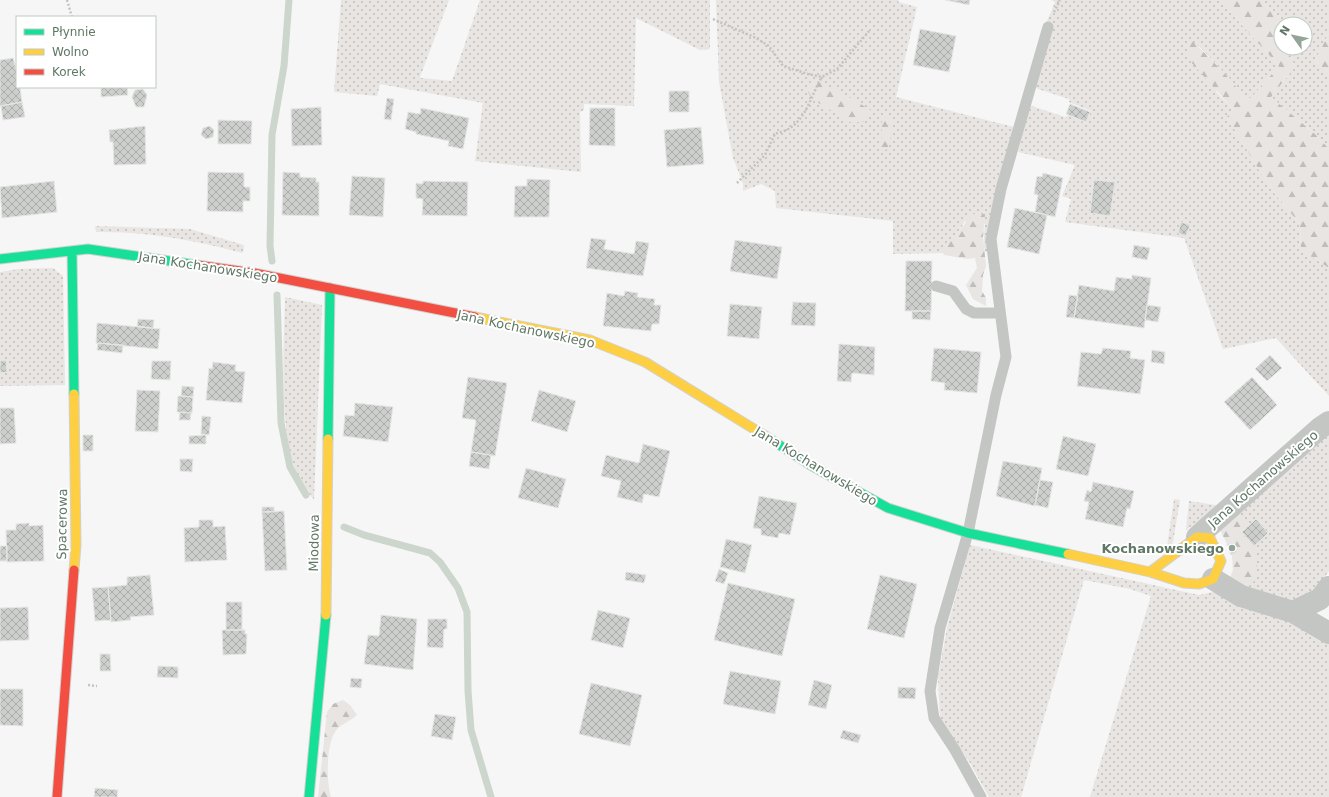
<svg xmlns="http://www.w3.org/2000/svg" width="1329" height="797" font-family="'DejaVu Sans',sans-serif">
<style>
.grass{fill:url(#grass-dots)}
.forest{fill:url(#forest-firs)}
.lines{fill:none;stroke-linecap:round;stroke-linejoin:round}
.stream{stroke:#ccd6cd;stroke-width:7}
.building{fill:url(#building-cross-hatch);stroke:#e6e6e6}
.fast-casing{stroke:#d0d2d0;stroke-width:11}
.slow-casing{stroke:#d0d2d0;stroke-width:11}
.jam-casing{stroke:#d0d2d0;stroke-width:11}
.path{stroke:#c2c4c2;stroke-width:2.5;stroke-dasharray:2 2;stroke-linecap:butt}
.lane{stroke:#c4c6c4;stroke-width:11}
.street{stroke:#c4c6c4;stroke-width:22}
.fast{stroke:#16e098;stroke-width:9}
.slow{stroke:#ffcf43;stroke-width:9}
.jam{stroke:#f24e42;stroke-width:9}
.poi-dot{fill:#94a498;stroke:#fff;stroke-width:1.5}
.labels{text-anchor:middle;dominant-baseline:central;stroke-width:4;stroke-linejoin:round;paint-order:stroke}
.street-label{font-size:13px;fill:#607865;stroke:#fff}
.poi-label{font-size:13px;font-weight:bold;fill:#607865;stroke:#fff;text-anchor:end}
</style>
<defs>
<pattern id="grass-dots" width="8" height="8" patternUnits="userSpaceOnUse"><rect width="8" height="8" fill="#e8e5e3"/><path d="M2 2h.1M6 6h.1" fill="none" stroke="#bfbebc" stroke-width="1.8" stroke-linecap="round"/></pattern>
<pattern id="forest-firs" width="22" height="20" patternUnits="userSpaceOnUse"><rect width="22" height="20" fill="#e8e5e3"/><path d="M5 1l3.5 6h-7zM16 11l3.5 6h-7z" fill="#bfbebc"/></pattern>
<pattern id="building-cross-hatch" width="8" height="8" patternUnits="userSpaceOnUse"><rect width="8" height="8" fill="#cdcfcd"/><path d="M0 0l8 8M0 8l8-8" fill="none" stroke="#aaadaa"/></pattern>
</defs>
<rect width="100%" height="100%" fill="#f6f6f6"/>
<path class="grass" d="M341,0H449L420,77L421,78L452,81L480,0H710V49L700,50L636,18L634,106L584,104V110L580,112L581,172L475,161L483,103L380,84L377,96L334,92Z
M716,0H899L898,2L917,7L896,97L1014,127L988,252H985C983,243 984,234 985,224L965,221L958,233L941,250L943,253L893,254V221L776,208L775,191L761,184L743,191V183L733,158L719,82Z
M1051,0H1219L1279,66L1252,97L1246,100L1230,79L1197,44L1217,93L1233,109L1227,117L1270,188L1300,224L1301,250L1329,268V396L1276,338L1223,349L1184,238L1065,222L1071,199L1062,196L1075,165L1018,152L1029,105L1065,117L1069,115L1086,123L1091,111L1069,102V99L1038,89L1034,85L1045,26L1055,2Z
M1261,0H1329V33L1315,61L1329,74V149L1315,134L1271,97L1295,67L1290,55L1296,48H1305V24H1286Z
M95,226L190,229L244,245L243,253C194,240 147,231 96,232Z
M53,268L63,276L65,385L0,386V272L19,269Z
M285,297L322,305L314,500C306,489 297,476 293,463C279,416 284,346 285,297Z
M1329,433V571L1317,587L1299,602L1244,591L1234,514Z
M1174,499L1180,500L1173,542L1166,553Z
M1189,501L1222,506L1186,530Z
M970,545L1199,595L1213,592L1283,618L1329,642V797H1090L1151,596L1130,589L1084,580L1021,797H989L970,763L940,719L938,677L947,628Z"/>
<path class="forest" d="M1219,0H1261L1286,24H1281V48H1296L1290,55L1295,67L1271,97L1315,134L1329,149V268L1301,250L1300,224L1270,188L1227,117L1233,109L1191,62L1187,45L1191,39L1230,79L1246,100L1252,97L1279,66Z
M1329,33V74L1315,61Z
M814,80L839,91L872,111L864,122H850L812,99L807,90L811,82Z
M887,116L892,120L890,144L886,150L881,148L882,121Z
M972,214H985L983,237L986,266L983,275L982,291L986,298V306L973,299L966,285L977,268L975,258L967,259L944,255L941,250L945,244L958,233Z
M1234,514C1260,523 1258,558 1255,580L1244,591L1228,582L1233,570L1232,555L1237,552L1233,541L1227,544L1219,528Z
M343,700L350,705L357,715C352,720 340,725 337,729C326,742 326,781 331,797H318L327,712L333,704Z"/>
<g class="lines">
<path class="stream" d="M272,261L270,246L272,135L284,66L289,0
M277,295L281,423L290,467L306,495
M344,527L364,535L430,553L440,562L458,588L467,612L468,691L471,730L491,797"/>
</g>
<path class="building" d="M945,0H970L969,5Z
M920,29L956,36L949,72L913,65Z
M13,58L17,73V87H20L22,102L0,106V60Z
M101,87H127L128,95L101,97Z
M143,89L147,95L144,107H136L132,97L135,90Z
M669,91H689V112H669Z
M387,98L394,99L391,120L384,119Z
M22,102L25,117L3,120L1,106Z
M1070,104L1090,112L1086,122L1066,114Z
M321,107L322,145L292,146L291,109Z
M421,108L469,118L463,149L448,146L449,141L416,134V132L405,129L408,112L420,114Z
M590,108H615V146L589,145Z
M218,120L252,121L251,144H218Z
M145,126L146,164L114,165L113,142H110L109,130Z
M210,126L214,130L213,137L206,139L201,135L203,128Z
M701,127L704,164L667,167L664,130Z
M208,172L244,173V187H250V201H243V212L207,211Z
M283,172L300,173V177L316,178V182H319V216L282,215Z
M1043,173L1063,178L1055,217L1035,212L1038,195L1034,194L1037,176L1042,177Z
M352,176L385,178L383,217L349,215Z
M527,179L550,180L549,217H514L515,186H527Z
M1094,180L1115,182L1110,216L1090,213Z
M54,181L57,212L2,218L0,187Z
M423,181L468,182L467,216L422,215L423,199L416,198V183L423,184Z
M1015,208L1047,215L1039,254L1007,247Z
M1181,222L1190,225L1186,236L1178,233Z
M591,238L606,240L604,249L634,254L636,241L649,243L643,276L586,268Z
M735,240L782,247L777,279L730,271Z
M1134,245L1150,248L1147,260L1132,257Z
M906,261H932L931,311H905Z
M1132,275L1151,278L1144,328L1074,318L1079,285L1114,291L1116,277L1132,279Z
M625,291L638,293L637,297L655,299L654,305H661L659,324H652L651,331L603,326L607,293L624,296Z
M1069,295L1078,296L1074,318L1066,317Z
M793,302L816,303L815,326L791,325Z
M730,304L762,307L759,339L727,336Z
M1147,305L1161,307L1158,322L1145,320Z
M912,311H931L930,320L912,319Z
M138,319L154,320L153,328L137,326Z
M97,323L160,329L158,349L96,343Z
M98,343L123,345L122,353L97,350Z
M839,344L875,347L874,375L852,373L851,382L837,381Z
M934,348L981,352L977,393L944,390L945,383L931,381Z
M1103,348L1131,351L1130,358L1145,360L1140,394L1077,386L1081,352L1101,354Z
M1152,350L1165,352L1164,364L1151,362Z
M1270,355L1282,368L1267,381L1255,369Z
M6,360L7,372L0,373V361Z
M152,361H171L170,380L151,379Z
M213,362L236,365L235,371L245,372L242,403L206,400L209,368L212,369Z
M468,377L507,383L495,456L471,452L476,420L462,418Z
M1252,377L1277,405L1250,430L1224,402Z
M182,386L194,387L193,397L181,396Z
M137,390L160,391L158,432L135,431Z
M539,390L576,401L567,432L531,421Z
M178,396L193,397L192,413L177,412Z
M355,403L393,407L388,442L343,436L345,415L354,416Z
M0,408H14L16,443L0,444Z
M180,412L191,413L190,420H179Z
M202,416L211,417L209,435L201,434Z
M83,435H93V451H83Z
M206,435V444H189V436Z
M1063,436L1096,444L1088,476L1056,469Z
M643,444L670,451L659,497L644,494L642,503L617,497L621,481L601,476L606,455L639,463Z
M471,452L491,455L489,469L469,466Z
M180,459H193L192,472L180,471Z
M1003,461L1042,468L1035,506L996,496Z
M526,468L566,479L558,508L518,498Z
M1040,480L1053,482L1048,508L1035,505Z
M1093,482L1134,491L1130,509L1127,508L1123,527L1085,519L1089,502L1084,501L1087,490L1091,492Z
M759,496L797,503L790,535L779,533L778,538L761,535V529L753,528Z
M262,507H274V512H262Z
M284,511L287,570L265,571L262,512Z
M1256,519L1268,533L1254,546L1242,532Z
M199,520H213V527L225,526L227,560L185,562L184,528L199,527Z
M29,523V526L43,525L44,561L7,562L6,530H16V524Z
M726,539L752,545L745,573L720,567Z
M1233,542L1237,552L1231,555L1227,544Z
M0,546H7V561H0Z
M719,569L728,573L724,584L715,581Z
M626,572L646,575L644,583L625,580Z
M150,575L154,615L130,617L131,620L111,622L108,587L127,585V577Z
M880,575L917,584L904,638L867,629Z
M728,583L795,599L782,656L714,640Z
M108,587L111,620L95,621L92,588Z
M226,602H242V630H226Z
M28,607L29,640L0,641V608Z
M598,610L630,618L623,648L591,640Z
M381,615L417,619L413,670L364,664L368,635L379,636Z
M428,619H447V629H444L443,648L427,647Z
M222,630H245V634H247L246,654L223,655Z
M100,654H110L111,671H100Z
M158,666L178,667V678L157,677Z
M730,671L781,681L775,714L723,704Z
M351,678L362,679L361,688L350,687Z
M814,680L832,685L826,709L808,705Z
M591,683L642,695L630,746L579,734Z
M898,687L916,688L915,699L898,698Z
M0,689H23V726L0,725Z
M435,714L456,717L452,740L431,736Z
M843,730L861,735L858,743L840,738Z
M95,788L118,790L117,797H94Z"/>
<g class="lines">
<g class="fast-casing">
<path id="fast" d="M72,251L74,394
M0,259L88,249L197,265
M767,437L812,466L888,508L968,533L1068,554
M328,439L330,288
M309,797L326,615"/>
</g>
<g class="slow-casing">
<path id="slow" d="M475,317L590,340L645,362L767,437
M74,394L76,545L74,570
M1068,554L1150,572L1184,583L1199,584L1213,579L1221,561L1210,538L1197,537L1150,572
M326,615L328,439"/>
</g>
<g class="jam-casing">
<path id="jam" d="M197,265L254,273L475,317
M57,797L74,570"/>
</g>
<path class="path" d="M67,0L72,17
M1054,12L1060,0
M713,19L756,38L769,46L783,66L808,74L822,77L837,69L870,30
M737,183L765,155L775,134C780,132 786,131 790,128C807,117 812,93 822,77
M88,685L97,686"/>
<path class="lane" d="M936,286L953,291L966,309L974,313H999
M981,797L955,750L934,718L930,691L940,628L968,533L996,395L1006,357L991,239L1001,189L1048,27"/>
<path class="street" d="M1197,537L1320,428L1329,422
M1213,579L1241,596L1293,612L1329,633
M1293,612L1320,599L1329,587"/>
<use href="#fast" class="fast"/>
<use href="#slow" class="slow"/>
<use href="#jam" class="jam"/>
</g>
<circle class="poi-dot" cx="1232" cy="548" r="4"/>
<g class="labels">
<g class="street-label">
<text transform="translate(208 267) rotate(9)">Jana Kochanowskiego</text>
<text transform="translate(526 329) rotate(12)">Jana Kochanowskiego</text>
<text transform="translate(816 466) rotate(31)">Jana Kochanowskiego</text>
<text transform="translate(1263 479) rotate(-41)">Jana Kochanowskiego</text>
<text transform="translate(62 524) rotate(-89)">Spacerowa</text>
<text transform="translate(314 543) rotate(-89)">Miodowa</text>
</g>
<g class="poi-label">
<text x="1224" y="548">Kochanowskiego</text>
</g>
</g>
<rect x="16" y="16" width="140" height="72" fill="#ffffff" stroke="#bfc9c1"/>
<rect x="24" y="29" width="20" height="6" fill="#16e098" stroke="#bfc9c1"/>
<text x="52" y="36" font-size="12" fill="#607865">Płynnie</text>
<rect x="24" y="49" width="20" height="6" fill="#ffcf43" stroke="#bfc9c1"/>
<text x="52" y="56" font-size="12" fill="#607865">Wolno</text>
<rect x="24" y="69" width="20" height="6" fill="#f24e42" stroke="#bfc9c1"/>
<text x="52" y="76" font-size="12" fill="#607865">Korek</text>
<g transform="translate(1293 36) rotate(303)"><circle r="19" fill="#ffffff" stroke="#bfc9c1"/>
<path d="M0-3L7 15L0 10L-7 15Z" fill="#94a498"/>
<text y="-6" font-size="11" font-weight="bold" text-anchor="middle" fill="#607865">N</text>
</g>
</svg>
